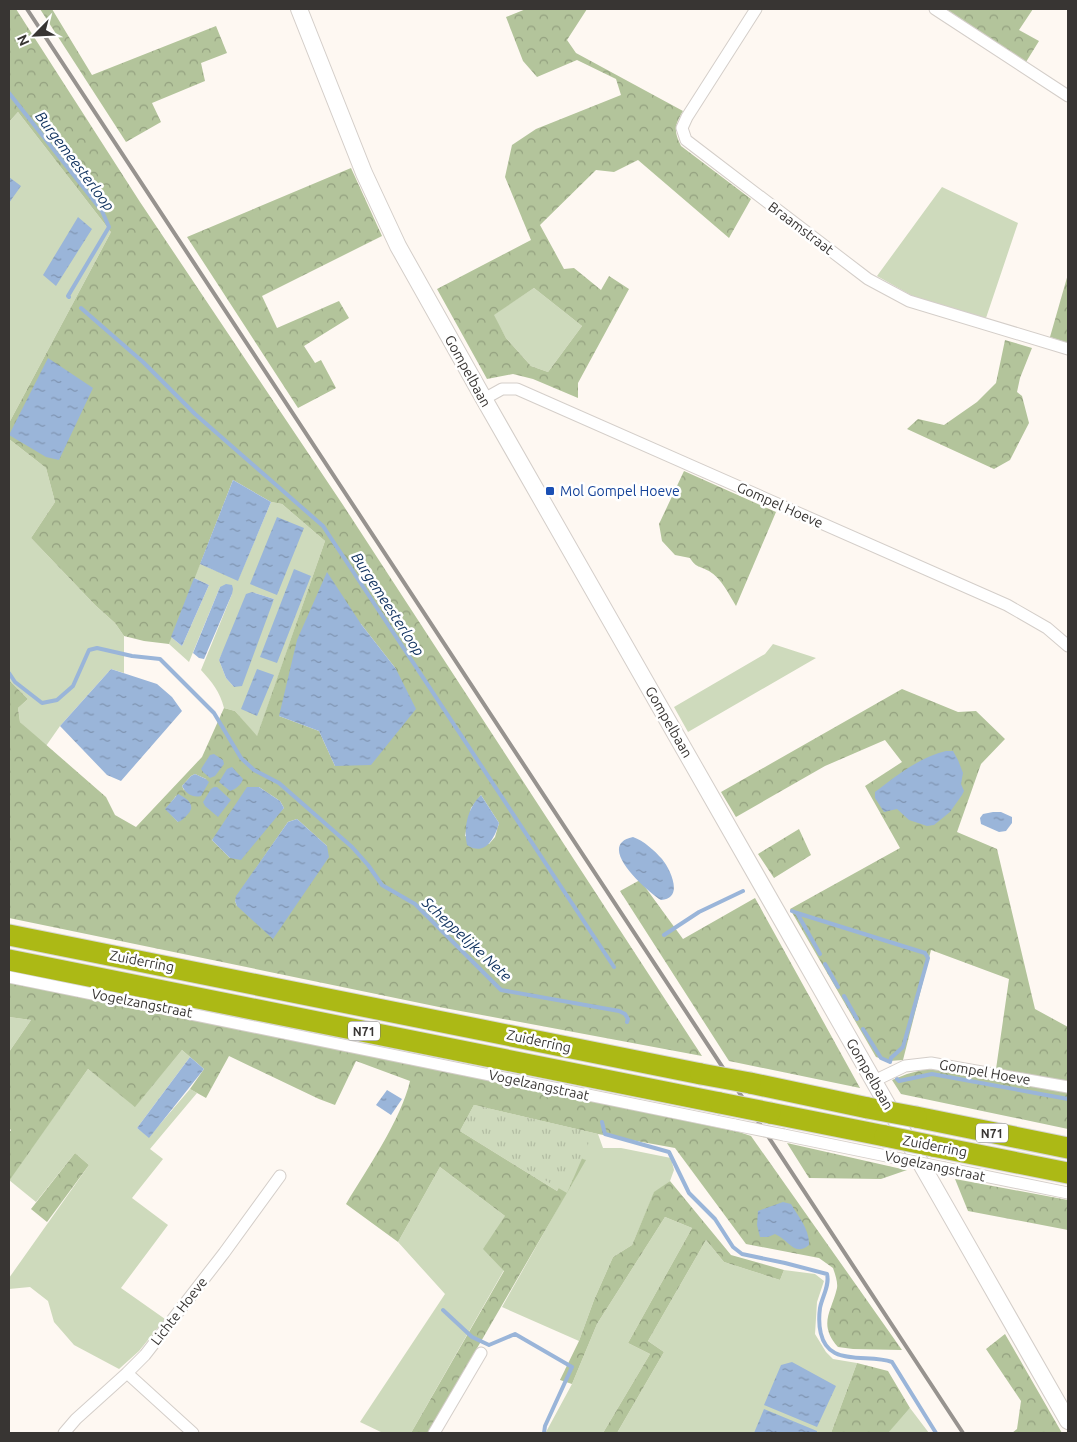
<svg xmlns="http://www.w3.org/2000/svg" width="1077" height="1442" font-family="Ubuntu,sans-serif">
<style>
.grass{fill:#cedabc;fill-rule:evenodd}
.forest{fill:url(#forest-crowns);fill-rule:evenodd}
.park{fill:url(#park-tufts)}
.water{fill:url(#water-ripples)}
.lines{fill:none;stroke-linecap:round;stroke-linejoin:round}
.stream{stroke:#9ab5d9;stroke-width:4}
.street-casing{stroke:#d4cec9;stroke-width:13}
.secondary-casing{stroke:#d4cec9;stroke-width:18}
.highway-casing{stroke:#d7d7d6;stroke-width:23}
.street{stroke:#fff;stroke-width:11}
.secondary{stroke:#fff;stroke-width:16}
.highway{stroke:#acb915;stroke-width:21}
.rail{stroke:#97938f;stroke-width:4}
.street-bridge-casing{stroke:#d4cec9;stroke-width:13;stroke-linecap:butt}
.highway-bridge-casing{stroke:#d7d7d6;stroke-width:23;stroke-linecap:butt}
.street-bridge{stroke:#fff;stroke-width:11}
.highway-bridge{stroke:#acb915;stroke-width:21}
.transit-dot{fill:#1a4fb4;stroke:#fff;stroke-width:2}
.labels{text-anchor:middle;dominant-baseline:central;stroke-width:5;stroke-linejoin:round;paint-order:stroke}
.shield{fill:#fff;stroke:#747270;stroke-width:1}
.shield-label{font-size:12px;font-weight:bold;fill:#383533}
.street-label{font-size:14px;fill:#383533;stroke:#fff}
.transit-label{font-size:14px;fill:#164399;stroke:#fff;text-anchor:start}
.water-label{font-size:15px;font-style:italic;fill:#10325f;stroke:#fff}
</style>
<defs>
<pattern id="forest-crowns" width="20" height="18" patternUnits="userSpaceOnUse" patternTransform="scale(1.25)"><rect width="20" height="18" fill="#b3c49b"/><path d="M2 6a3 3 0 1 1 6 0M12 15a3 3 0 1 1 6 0" fill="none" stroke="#93a07f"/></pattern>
<pattern id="park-tufts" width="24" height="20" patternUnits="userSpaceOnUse" patternTransform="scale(1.25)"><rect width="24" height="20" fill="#cedabc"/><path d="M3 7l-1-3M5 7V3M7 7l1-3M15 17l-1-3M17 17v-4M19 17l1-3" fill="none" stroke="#b2bca2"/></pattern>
<pattern id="water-ripples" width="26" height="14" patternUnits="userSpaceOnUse" patternTransform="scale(1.25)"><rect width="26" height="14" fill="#9ab5d9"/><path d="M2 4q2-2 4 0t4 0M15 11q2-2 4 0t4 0" fill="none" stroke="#7f94b1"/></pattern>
</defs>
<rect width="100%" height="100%" fill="#fef8f2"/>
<path class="grass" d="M18,112L111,232L9,423V122Z
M942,187L1018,223L986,318L916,298L877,276Z
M534,288L582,326L548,372L531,366L506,338L493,315Z
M9,439L46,468L55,502L31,538L95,605L115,623L124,636V673L111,669L60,726L46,746L20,722L18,708L28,699L9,680Z
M271,502L282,504L325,541L257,737L235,711L224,708C220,692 212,682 201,670L232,594L220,587L189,662L169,644L171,637L182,646L209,585L194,578L200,564L238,580ZM252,592L274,599L234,687L226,678L219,660Z
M773,644L816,658L688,732L674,707L765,654Z
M9,1017L31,1020L9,1052Z
M182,1050L190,1057L137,1128L149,1137L190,1089L197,1093L150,1149L163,1159L132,1198L168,1225L121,1288L165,1319L139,1351L119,1369L74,1345L54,1322L48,1301L30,1287L9,1289V1278L89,1165L75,1153L36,1202L9,1180L88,1069L135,1106Z
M474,1105L598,1134L603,1148H621L671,1158L674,1170L670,1181L654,1193L632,1245L613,1257L594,1300L579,1341L502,1307L585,1160L575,1156L557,1191L460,1131Z
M440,1167L505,1216L504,1270L411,1433H383L360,1422L445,1294L398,1242Z
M665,1217L692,1228L628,1343L650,1354L603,1433L546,1432L572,1384L597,1324Z
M706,1240L724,1262L780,1280L784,1270L815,1274L824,1281L817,1302L815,1334L826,1352L833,1359L857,1363L831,1433H617L664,1352L648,1341Z
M910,1408L929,1433H888L889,1431Z"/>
<path class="forest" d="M9,9H16L140,202L343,505L702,1056L439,1007L9,918V680L28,699L18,708L20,722L106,797L115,815L136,827L202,757L224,708L235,711L257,736L325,541L282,504L271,502L233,480L169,644L144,641L124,636L115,623L95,605L31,538L55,502L46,468L9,439V423L111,232L18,112L9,122ZM361,624L396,669L335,766L319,731L279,716ZM195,774L206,779L184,790L182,786L191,776ZM259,787L280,801L284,808L230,858L212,840ZM481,795L499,823L495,837L489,844L465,836L471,808ZM176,796L178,822L166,809ZM297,819L327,846L237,906L235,901L237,896L288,822Z
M40,9H52L92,75L216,26L227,53L201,63L205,81L152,103L161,122L126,142Z
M526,9H587L567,40L576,53L683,111C675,125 673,130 681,146L751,199L729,238L638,160L614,172L596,170L540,225L564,269L574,268L601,290L609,276L629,289L578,383V398L533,379L513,374L487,379L437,289L531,240L505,177L512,145L536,129L621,95L616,79L577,60L537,77L523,61L506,17ZM534,288L582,326L548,372L531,366L506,338L494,315Z
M946,9H1033L1019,30L1039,41L1026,62Z
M351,168L382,236L262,296L277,328L339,301L349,318L304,346L315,363L321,360L336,388L298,408L187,237Z
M1068,274V343L1050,337Z
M1005,340L1032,348L1020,378L1017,392L1022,396L1029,423L1010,460L994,469L907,429L918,419L944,425L977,402L996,383Z
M684,471L776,512L736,606C728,593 722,579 709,571C700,566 696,568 690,558L675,555L662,541L659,524Z
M902,689L958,712L976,711L1005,739L981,764L957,832L997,849L1035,1009L1068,1027V1081L996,1069L1009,979L931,950L903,1060L889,1061L876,1057L790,909L900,848L865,786L902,762L885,740L825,766L736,817L721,792Z
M799,829L811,855L774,878L758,854Z
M640,880L683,939L755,898L860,1088L729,1061L620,891Z
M9,983L290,1038L739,1132L751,1136L902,1350L853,1349L838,1347C818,1324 831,1313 837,1288C838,1282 835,1274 833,1268L819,1258L746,1244L675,1148L598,1134L474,1105L460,1131L557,1191L575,1156L586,1160L428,1433H411L504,1271L483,1249L505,1216L440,1167L398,1242L346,1204C367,1169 401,1120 410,1081L356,1061L335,1105L319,1099L229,1056L206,1098L190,1089L204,1069L182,1050L135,1107L88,1069L9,1181V1133L11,1130L9,1128V1052L31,1020L9,1017Z
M926,1069L939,1070L1068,1093V1129L901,1094L892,1080L907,1074Z
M787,1143L906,1170H907L881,1179L809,1178Z
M75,1153L89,1165L47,1222L31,1209Z
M955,1179L1068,1200V1230L968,1211Z
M670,1181L731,1255L784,1270L780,1280L724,1262L706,1240L648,1341L664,1352L617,1433H603L650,1354L628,1343L692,1228L665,1217L597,1324L572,1384L560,1380L579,1341L594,1300L613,1257L632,1245L654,1192Z
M1005,1334L1062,1433H1012L1017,1429L1021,1401L986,1349Z
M857,1363L888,1371L910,1408L888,1433H831Z"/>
<path class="park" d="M474,1105L593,1133L567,1193L460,1131Z"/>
<path class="water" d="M9,177L21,186L9,203Z
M78,217L92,229L56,286L43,275Z
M48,358L93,388L59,460L46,457L9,435Z
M233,480L271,502L238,581L200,564Z
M277,517L304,528L277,595L250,584Z
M294,569L311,576L277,663L260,657Z
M327,572L361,624L396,669L416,709L371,765L335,766L319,731L279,716L297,640Z
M194,578L209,585L182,646L171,637Z
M226,584L232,585L233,589L232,594L204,659L199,658L193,653L220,587Z
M252,592L274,599L242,686L234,687L226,678L219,660L246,594Z
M111,669L157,684L172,697L182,711L121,781L107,775L60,726Z
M257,669L274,675L257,716L241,709Z
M946,751H953L958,760L963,773L961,784L964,791L962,795L950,812L934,825L927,826L909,820L897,809L884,812L875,798V792C896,776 920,757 946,751Z
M214,754L223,760L224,764L215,776L210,778L203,772L201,769L210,755Z
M232,767L243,779C241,785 236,789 230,791L219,782L227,769Z
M195,774L206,779L209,782L201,796C193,798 186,794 182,786L191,776Z
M214,787H217L231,800L218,817L205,806L203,802L211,789Z
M247,787H259L280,801L284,808L241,860L230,858L212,840Z
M178,794C188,799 196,805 188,814C184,818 183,820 178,822L165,809Z
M481,795L499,823C495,838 485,857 467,845C463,828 468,807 481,795Z
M993,812H1001L1012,817V823L1006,831L999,832L981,824L980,818L983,814Z
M297,819L327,846L329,857L273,939L237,906L235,901L236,896L288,822Z
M633,837C644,841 654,850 662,859C671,870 684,899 661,900C647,891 594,845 633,837Z
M190,1057L204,1069L149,1138L137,1128Z
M387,1090L402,1099L391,1115L376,1105Z
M783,1202L791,1204C798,1216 810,1230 809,1245C794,1257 789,1240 775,1234L768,1237H760L757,1225L758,1211Z
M792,1362L836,1386L817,1427L764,1405L781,1365Z
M764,1409L817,1431V1433H754Z"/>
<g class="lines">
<path class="stream" d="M9,93L102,211L109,227L68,296L69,297
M81,308L143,362L195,414L323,526L614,967
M9,673L15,682L42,703L57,700L73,686L89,650L97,648L132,656L160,659L214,713L241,758L254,770L279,783L352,847L368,865L382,885L415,904L501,990L619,1011L625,1014L628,1019L627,1022
M792,911L797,913L820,954
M797,913L925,953L928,958L903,1047L891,1058L890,1062L881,1058L863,1029
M664,935L699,912L743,891
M825,964L838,987
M844,996L857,1019
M897,1079L899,1081L932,1074L1068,1099
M602,1122L605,1134L669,1152L689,1193L715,1219L733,1247L742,1254L785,1263L827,1274C830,1285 822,1297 820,1308C818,1323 819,1345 835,1353C851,1361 875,1356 892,1362L936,1433
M443,1310L472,1337L489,1345L515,1334L572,1367L545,1426L544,1433"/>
<g class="street-casing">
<path id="street" d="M756,9L687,117L682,128L686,140L868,279L909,301L1068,349
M935,9L1068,96
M484,399L502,389H517L1007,605L1047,628L1068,646
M9,977L735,1125
M874,1081L905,1066L931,1063L1068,1087
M784,1135L896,1158
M945,1168L1068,1193
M127,1373L193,1433
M64,1433L76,1419L127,1373L145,1355L224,1253L280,1176
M434,1433L481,1353"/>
</g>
<g class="secondary-casing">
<path id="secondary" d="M299,9L364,173L398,246L484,399L1068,1421"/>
</g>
<g class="highway-casing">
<path id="highway" d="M9,935L701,1074
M9,960L720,1103
M750,1083L868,1108
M770,1113L885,1136
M916,1117L1068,1148
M933,1146L1068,1173"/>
</g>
<use href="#street" class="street"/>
<use href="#secondary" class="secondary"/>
<use href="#highway" class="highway"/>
<path class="rail" d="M27,9L963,1433"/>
<g class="street-bridge-casing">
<path id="street-bridge" d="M735,1125L784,1135
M896,1158L945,1168"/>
</g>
<g class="highway-bridge-casing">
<path id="highway-bridge" d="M701,1074L750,1083
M720,1103L770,1113
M868,1108L916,1117
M885,1136L933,1146"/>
</g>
<use href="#street-bridge" class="street-bridge"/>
<use href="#highway-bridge" class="highway-bridge"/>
</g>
<rect class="transit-dot" x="545" y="486" width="10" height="10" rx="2.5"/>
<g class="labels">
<g class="shield">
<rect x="348" y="1021.5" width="32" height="19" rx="4"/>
<rect x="976" y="1123.5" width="32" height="19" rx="4"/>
</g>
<g class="shield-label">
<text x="364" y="1031">N71</text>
<text x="992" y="1133">N71</text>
</g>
<g class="street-label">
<text transform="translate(801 228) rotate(37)">Braamstraat</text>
<text transform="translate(468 371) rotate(61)">Gompelbaan</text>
<text transform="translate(780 505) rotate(24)">Gompel Hoeve</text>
<text transform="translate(669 722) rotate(60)">Gompelbaan</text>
<text transform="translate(142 961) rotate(11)">Zuiderring</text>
<text transform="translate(142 1003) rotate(11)">Vogelzangstraat</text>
<text transform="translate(539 1041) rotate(12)">Zuiderring</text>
<text transform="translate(985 1072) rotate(10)">Gompel Hoeve</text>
<text transform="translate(870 1074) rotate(60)">Gompelbaan</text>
<text transform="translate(539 1085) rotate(12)">Vogelzangstraat</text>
<text transform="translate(935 1146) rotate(11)">Zuiderring</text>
<text transform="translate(935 1166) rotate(12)">Vogelzangstraat</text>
<text transform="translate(179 1311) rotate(-52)">Lichte Hoeve</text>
</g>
<g class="transit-label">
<text x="560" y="491">Mol Gompel Hoeve</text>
</g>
<g class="water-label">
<text transform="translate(75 161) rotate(53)">Burgemeesterloop</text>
<text transform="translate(388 604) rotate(57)">Burgemeesterloop</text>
<text transform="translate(467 939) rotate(43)">Scheppelijke Nete</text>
</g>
</g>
<rect width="1077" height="1442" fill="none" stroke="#383533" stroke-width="20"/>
<g transform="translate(35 35) rotate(246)" stroke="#ffffff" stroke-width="4" paint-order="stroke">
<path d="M0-4L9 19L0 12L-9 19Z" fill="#383533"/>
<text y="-8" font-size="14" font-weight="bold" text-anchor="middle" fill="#383533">N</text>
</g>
</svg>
